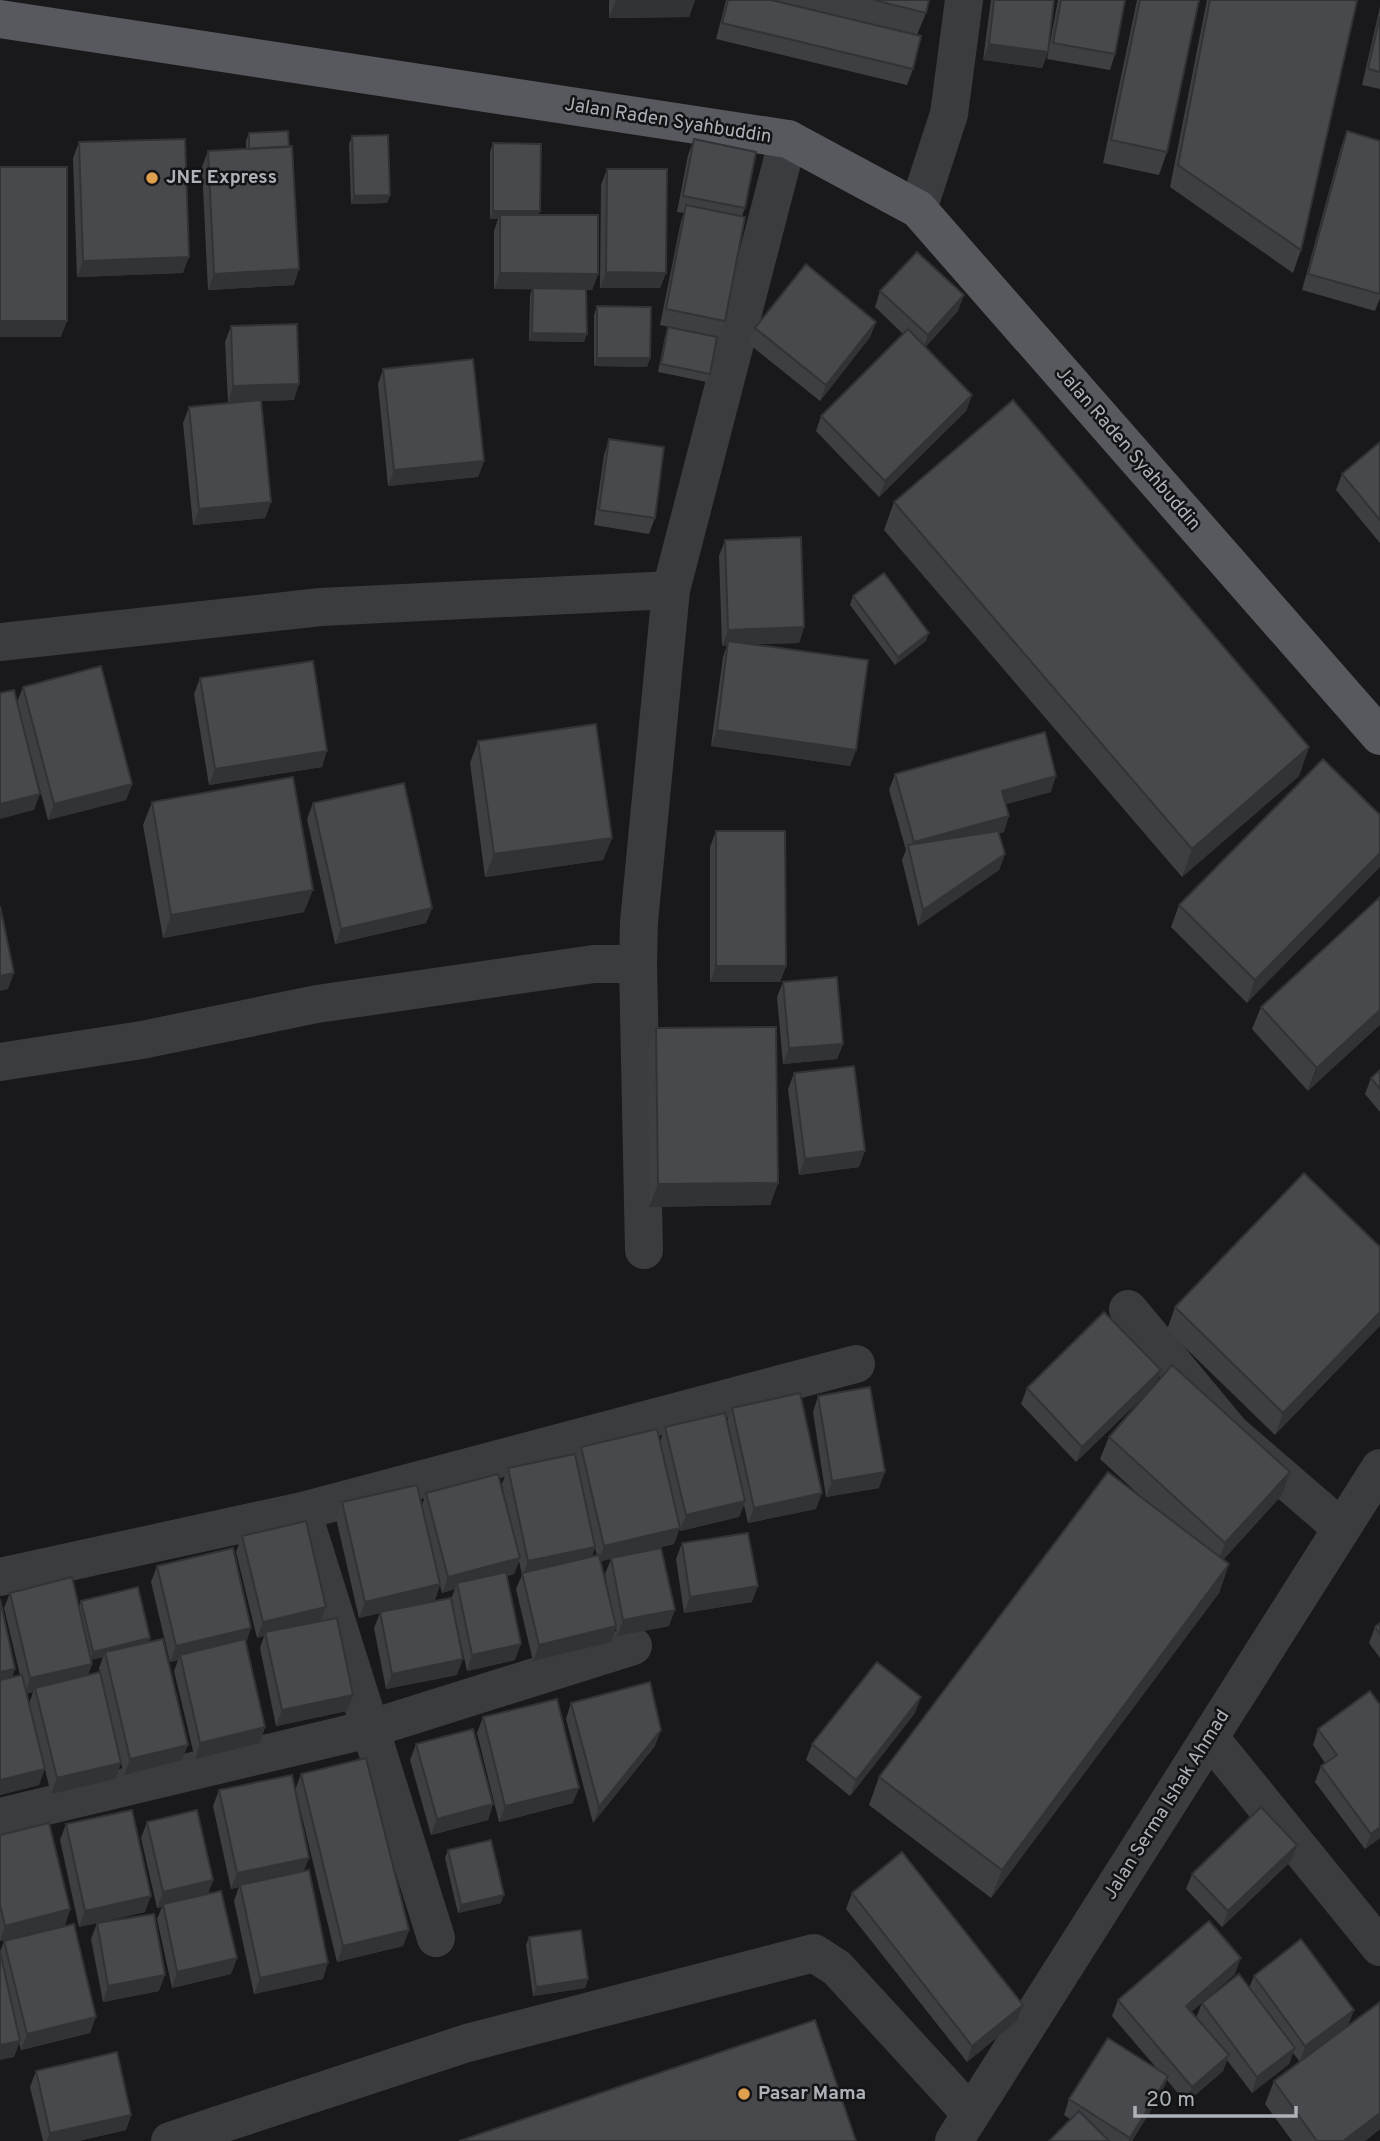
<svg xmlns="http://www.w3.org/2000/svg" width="1380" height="2141" font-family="Overpass,sans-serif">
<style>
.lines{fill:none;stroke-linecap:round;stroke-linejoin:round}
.minor{stroke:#3a3c3f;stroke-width:38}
.major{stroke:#57595e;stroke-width:38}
.wall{fill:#3e3f42;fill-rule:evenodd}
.shaded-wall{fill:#323336}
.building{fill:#48494d;stroke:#323336;stroke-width:2}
.poi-dot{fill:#e09f4c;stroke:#141416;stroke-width:2.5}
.labels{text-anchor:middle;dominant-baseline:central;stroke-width:5;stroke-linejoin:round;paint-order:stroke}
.street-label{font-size:19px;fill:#adb2b9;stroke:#141416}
.poi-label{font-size:19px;font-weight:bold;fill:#adb2b9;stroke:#141416;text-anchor:start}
</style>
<rect width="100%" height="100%" fill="#19191b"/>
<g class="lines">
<path class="minor" d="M918,209L949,114L964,0
M0,642L321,607L671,590
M638,964L644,1250
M0,1062L142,1040L317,1004L594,964H638L639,922L671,590L788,139
M1128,1309L1231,1433L1340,1527
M302,1511L436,1938
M0,1577L302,1511L856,1364
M1210,1738L1380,1947
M0,1817L369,1729L633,1646
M170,2141L467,2043L814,1953L837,1968L971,2114
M954,2141L1380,1468"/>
<path class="major" d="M0,19L788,139L918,209L1380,736"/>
</g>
<path class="wall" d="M609,0H695L689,17L609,18Z
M726,0H771L885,27L774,0H929L926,13L917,35L913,69L907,85L716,39Z
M991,0H1054L1048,52L1042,68L983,60Z
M1058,0H1125L1115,54L1110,70L1047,59Z
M1137,0H1199L1167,152L1159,175L1103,163Z
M1207,0H1353L1301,250L1293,273L1170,187Z
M1380,7V89L1362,85Z
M1347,131L1380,141V298L1375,311L1302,290L1341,147Z
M249,133L294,285L208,290L202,167L208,151L246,149V141Z
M352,136L390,195L387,203L351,204L349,144Z
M694,139L745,208L742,216L725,321L719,337L660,325L681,221L684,213L677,212L688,155Z
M79,142L183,273L77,277L73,158Z
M493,143L539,215L598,274L592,290H586L584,342L529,341L530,296L532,289H494V231L498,219H490V152Z
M607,169L666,273L660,288H600L601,185Z
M880,291L958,311L925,347L972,395L966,411L879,497L816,431L821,416L903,334L875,307Z
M597,306L650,358L647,367L594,366V315Z
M876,322L870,337L820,401L749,344L755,328Z
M231,326L294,400L261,401L271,502L265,518L193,525L183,423L189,407L243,401L228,402L225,342Z
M668,327L710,374L707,382L658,372L665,336Z
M383,369L484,461L478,477L388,486L378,384Z
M609,439L655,518L649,534L594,525L604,455Z
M1380,442V543L1336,490L1342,474Z
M894,502L1309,747L1299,776L1182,877L884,530Z
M725,540L804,627L799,643L751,644L856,750L850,766L711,746L723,657L727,645L722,646L719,556Z
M853,596L926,641L895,665L850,605Z
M200,678L322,767L209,785L194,694Z
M23,687L132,784L126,800L48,820L17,702Z
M478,741L612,838L603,860L485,877L470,763Z
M895,774L1051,792L1006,804L1004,832L998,833L1005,854L999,870L918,926L902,860L906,850L889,790Z
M152,802L304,912L163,938L143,825Z
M313,803L432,908L426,923L335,944L307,819Z
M1380,815L1247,1003L1171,927L1179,905Z
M716,831L786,966L780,982H710V847Z
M1380,897L1308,1091L1252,1029L1261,1007Z
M783,982L843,1044L837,1059L783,1064L777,997Z
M656,1028L778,1183L770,1205L649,1207L648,1050Z
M1380,1070V1112L1365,1094L1371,1078Z
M794,1073L859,1167L799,1175L788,1089Z
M1380,1247L1275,1435L1167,1330L1175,1307Z
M1161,1370L1156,1384L1282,1495L1223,1560L1229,1564L1219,1593L991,1898L869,1805L879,1777L1148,1503L1100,1459L1109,1437L1145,1395L1076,1462L1021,1404L1027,1388Z
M818,1396L879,1488L826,1497L813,1412Z
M732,1408L816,1509L748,1523L744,1505L739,1517L680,1531L678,1520L674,1544L628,1555L669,1626L617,1636L616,1628L611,1642L533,1661L516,1589L522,1575L519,1561L514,1574L507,1576L515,1660L467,1671L451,1599L455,1589L442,1593L440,1585L435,1600L402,1608L457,1675L386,1689L374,1628L380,1613L359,1618L336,1518L342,1502L422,1505L426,1493L507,1509L502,1484L508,1468L576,1460L581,1447L660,1442L665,1427L727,1421ZM595,1548L597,1555L592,1556ZM611,1559L605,1574L610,1602L600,1561Z
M242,1536L321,1621L347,1711L276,1726L260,1648L264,1636L257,1638L236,1552Z
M682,1543L752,1602L684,1613L676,1559Z
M157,1566L246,1643L265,1727L260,1743L195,1759L174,1671L178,1660L170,1662L151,1582Z
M10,1593L79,1607L81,1601L150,1638L149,1642L182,1760L124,1775L121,1763L115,1779L51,1794L29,1704L33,1692L26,1694L39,1785L0,1795V1599L15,1669L12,1677L20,1675L4,1608ZM103,1657L99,1668L100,1672L88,1675L92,1664L91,1660Z
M1380,1623V1658L1369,1643L1375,1627Z
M1370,1691L1380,1838L1365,1849L1315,1782L1321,1766L1325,1763L1313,1745L1318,1729Z
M571,1703L655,1746L593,1823L566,1719Z
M915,1713L850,1796L806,1760L812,1744Z
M483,1717L573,1803L499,1822L477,1733Z
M416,1744L493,1804L488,1820L431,1835L410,1760Z
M301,1774L409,1930L403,1946L337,1962L296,1792L304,1871L323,1979L254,1994L234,1901L239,1887L231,1889L213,1806L219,1790H295Z
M147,1822L213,1880L208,1894L237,1958L231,1974L172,1988L157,1919L162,1907L157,1908L141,1838Z
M66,1824L145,1912L79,1927L60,1840Z
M0,1835L70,1909L65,1925L0,1941Z
M448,1850L501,1903L458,1913L445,1858Z
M1291,1861L1222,1927L1186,1889L1192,1874Z
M852,1893L1017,2021L967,2062L846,1909Z
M97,1923L159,1991L103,2002L91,1939Z
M529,1937L588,1979L585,1988L533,1996L526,1945Z
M4,1941L90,2033L21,2050L19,2043L14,2057L0,1952Z
M1235,1974L1191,2012L1196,2018L1202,2003L1249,1988L1254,1976L1354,2010L1348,2025L1300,2062L1293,2053L1289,2064L1252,2093L1227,2060L1223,2071L1186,2103L1167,2080L1162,2092L1132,2141H1049L1070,2119L1064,2115L1069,2099L1159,2071L1112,2016L1118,2000Z
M36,2071L131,2115L126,2130L78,2141H43L30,2087Z
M1274,2081L1380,2129L1365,2141H1292L1265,2104Z"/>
<path class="shaded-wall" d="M616,0H695L689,17L609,18Z
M989,44L1048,52L1042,68L983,60Z
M390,195L387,203L351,204L354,196Z
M493,211H540L537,219L500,215L498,219H490Z
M189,257L183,273L77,277L83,261Z
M299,269L294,285L208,290L214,274Z
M606,272L666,273L660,288H600Z
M500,273L598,274L592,290L494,289Z
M964,295L958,311L922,351L928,335Z
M0,321H67L61,337H0Z
M876,322L870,337L820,401L826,385Z
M532,333L587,334L584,342L529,341Z
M597,358H650L647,367L594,366Z
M299,384L294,400L228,402L233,386Z
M972,395L966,411L879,497L885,481Z
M484,461L478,477L388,486L394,470Z
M271,502L265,518L193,525L199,509Z
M804,627L799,643L728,645V641L727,645L722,646L728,630Z
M929,633L926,641L895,665L898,657Z
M717,730L856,750L850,766L711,746Z
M1309,747L1299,776L1182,877L1192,849Z
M327,751L322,767L209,785L215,769Z
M1056,776L1051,792L996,807L1002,791Z
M132,784L126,800L48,820L54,804Z
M40,794L34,810L0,819V804Z
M1009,816L1004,832L911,857L910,853L914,842Z
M612,838L603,860L485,877L494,854Z
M1380,853V867L1247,1003L1255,980Z
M1005,854L999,870L918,926L923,910Z
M313,890L304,912L163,938L171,915Z
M432,908L426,923L335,944L341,929Z
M716,966H786L780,982H710Z
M14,973L8,989L0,991V976Z
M1380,1010V1025L1308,1091L1317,1068Z
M843,1044L837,1059L783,1064L789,1048Z
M865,1151L859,1167L799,1175L805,1159Z
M778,1183L770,1205L649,1207L658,1184Z
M1380,1312V1326L1275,1435L1283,1413Z
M1161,1370L1155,1386L1076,1462L1082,1447Z
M885,1472L879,1488L826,1497L832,1481Z
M1290,1472L1282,1495L1217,1566L1225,1543Z
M822,1493L816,1509L748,1523L754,1508Z
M745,1501L739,1517L680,1531L686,1515Z
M680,1528L674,1544L598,1562L604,1546Z
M595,1547L589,1563L522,1577L528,1561Z
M520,1558L514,1574L458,1588L457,1583L455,1589L442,1593L448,1577Z
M1229,1564L1219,1593L991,1898L1002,1870Z
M440,1584L435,1600L359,1618L365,1602Z
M758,1586L752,1602L684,1613L690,1597Z
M326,1607L320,1623L265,1632L264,1636L257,1638L263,1622Z
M675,1610L669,1626L617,1636L623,1620Z
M616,1626L611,1642L533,1661L539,1645Z
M251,1628L246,1644L180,1655L178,1660L170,1662L176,1646Z
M150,1638L147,1646L105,1652L103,1657L90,1660L93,1652Z
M521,1644L515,1660L467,1671L472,1655Z
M463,1659L457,1675L386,1689L392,1674Z
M92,1664L86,1679L35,1688L33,1692L25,1694L30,1678Z
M15,1669L9,1684L0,1686V1672Z
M353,1695L347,1711L276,1726L282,1710Z
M921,1697L915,1713L850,1796L856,1780Z
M265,1727L260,1743L195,1759L200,1743Z
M661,1730L655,1746L593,1823L599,1807Z
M188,1745L182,1760L124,1775L130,1759Z
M121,1763L115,1779L51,1794L57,1778Z
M45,1769L39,1785L0,1795V1780Z
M579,1788L573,1803L499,1822L505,1806Z
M493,1804L488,1820L431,1835L437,1819Z
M1380,1827V1838L1365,1849L1371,1834Z
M1297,1845L1291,1861L1222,1927L1228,1911Z
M309,1858L303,1873L240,1885L239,1887L231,1889L237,1873Z
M213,1880L207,1896L163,1904L162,1907L157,1908L163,1892Z
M504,1895L501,1903L458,1913L461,1905Z
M151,1896L145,1912L79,1927L85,1911Z
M70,1909L65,1925L0,1941L5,1926Z
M409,1930L403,1946L337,1962L343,1946Z
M237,1958L231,1974L172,1988L177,1972Z
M1241,1958L1235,1974L1180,2022L1186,2006Z
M328,1963L323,1979L254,1994L260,1978Z
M165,1975L159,1991L103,2002L108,1986Z
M588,1979L585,1988L533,1996L536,1987Z
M1023,2005L1017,2021L967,2062L972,2046Z
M1354,2010L1348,2025L1300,2062L1305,2046Z
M96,2017L90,2033L21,2050L27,2034Z
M20,2041L14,2057L0,2060V2045Z
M1295,2048L1289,2064L1252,2093L1257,2077Z
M1229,2055L1223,2071L1186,2103L1192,2087Z
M1168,2076L1162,2092L1132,2141H1128Z
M1380,2113V2129L1365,2141H1343Z
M131,2115L126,2130L78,2141H47L50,2133Z"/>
<path class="building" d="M728,0H771L921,36L913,69L722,23Z
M874,0H929L926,13Z
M994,0H1054L1048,52L989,44Z
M1061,0H1125L1115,54L1053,43Z
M1140,0H1199L1167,152L1111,140Z
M1210,0H1353L1357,1L1301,250L1178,165Z
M1380,16V72L1368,69Z
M288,131L289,147L249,149V133Z
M1347,131L1380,141V294L1308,274Z
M388,135L390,195L354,196L352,136Z
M185,139L189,257L83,261L79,142Z
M694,139L756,152L745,208L683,196Z
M493,143L541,144L540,211H493Z
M292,146L299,269L214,274L208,151Z
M0,167H67V321H0Z
M607,169H667L666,273L606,272Z
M686,205L745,217L725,321L666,309Z
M500,215H598V274L500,273Z
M917,252L964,295L928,335L880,291Z
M806,264L876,322L826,385L755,328Z
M533,288L586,289L587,334L532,333Z
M597,306L651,307L650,358H597Z
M297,324L299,384L233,386L231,326Z
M668,327L717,337L710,374L661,364Z
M908,329L972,395L885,481L821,416Z
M473,359L484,461L394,470L383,369Z
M261,400L271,502L199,509L189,407Z
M1013,400L1309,747L1192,849L894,502Z
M609,439L664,447L655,518L599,510Z
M1380,442V520L1342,474Z
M801,537L804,627L728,630L725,540Z
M884,573L929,633L898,657L853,596Z
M728,641L868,660L856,750L717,730Z
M313,661L327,751L215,769L200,678Z
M101,666L132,784L54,804L23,687Z
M14,690L40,794L0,804V693Z
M596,724L612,838L494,854L478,741Z
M1045,732L1056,776L1002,791L1009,816L914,842L895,774Z
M1323,759L1380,815V853L1255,980L1179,905Z
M293,777L313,890L171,915L152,802Z
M404,783L432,908L341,929L313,803Z
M716,831H785L786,966H716Z
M998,831L1005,854L923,910L908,845Z
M1380,897V1010L1317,1068L1261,1007Z
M0,906L14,973L0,976Z
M837,977L843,1044L789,1048L783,982Z
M776,1027L778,1183L658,1184L656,1028Z
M854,1066L865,1151L805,1159L794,1073Z
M1380,1070V1089L1371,1078Z
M1304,1173L1380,1247V1312L1283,1413L1175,1307Z
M1104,1312L1161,1370L1082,1447L1027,1388Z
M1172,1365L1290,1472L1225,1543L1109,1437Z
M870,1387L885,1472L832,1481L818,1396Z
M800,1393L822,1493L754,1508L732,1408Z
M725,1413L745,1501L686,1515L665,1427Z
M657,1429L680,1528L604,1546L581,1447Z
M575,1454L595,1547L528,1561L508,1468Z
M1108,1472L1229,1564L1002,1870L879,1777Z
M498,1474L520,1558L448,1577L426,1493Z
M417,1485L440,1584L365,1602L342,1502Z
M306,1521L326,1607L263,1622L242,1536Z
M748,1533L758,1586L690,1597L682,1543Z
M233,1548L251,1628L176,1646L157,1566Z
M661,1548L675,1610L623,1620L611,1558Z
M599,1555L616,1626L539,1645L522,1573Z
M506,1572L521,1644L472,1655L457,1583Z
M72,1577L92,1664L30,1678L10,1593Z
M138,1587L150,1638L93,1652L81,1601Z
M451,1598L463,1659L392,1674L380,1612Z
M0,1599L15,1669L0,1672Z
M337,1618L353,1695L282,1710L265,1632Z
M1380,1623V1634L1375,1627Z
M163,1639L188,1745L130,1759L105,1652Z
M245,1639L265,1727L200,1743L180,1655Z
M877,1662L921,1697L856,1780L812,1744Z
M100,1672L121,1763L57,1778L35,1688Z
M22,1675L45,1769L0,1780V1680Z
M650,1682L661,1730L599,1807L571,1703Z
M1370,1691L1380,1705V1827L1371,1834L1321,1766L1337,1755L1318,1729Z
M557,1699L579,1788L505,1806L483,1717Z
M473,1729L493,1804L437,1819L416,1744Z
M366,1758L409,1930L343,1946L301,1774Z
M292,1775L309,1858L237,1873L219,1790Z
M1261,1807L1297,1845L1228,1911L1192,1874Z
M132,1810L151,1896L85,1911L66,1824Z
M197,1810L213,1880L163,1892L147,1822Z
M49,1823L70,1909L5,1926L0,1905V1835Z
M491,1840L504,1895L461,1905L448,1850Z
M902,1852L1023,2005L972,2046L852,1893Z
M309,1870L328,1963L260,1978L240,1885Z
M221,1891L237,1958L177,1972L163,1904Z
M154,1914L165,1975L108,1986L97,1923Z
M1209,1921L1241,1958L1186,2006L1229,2055L1192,2087L1118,2000Z
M74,1924L96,2017L27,2034L4,1941Z
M581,1930L588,1979L536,1987L529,1937Z
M1301,1939L1354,2010L1305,2046L1254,1976Z
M0,1952L20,2041L0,2045Z
M1239,1974L1295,2048L1257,2077L1202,2003Z
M1380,2002V2113L1343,2141H1317L1274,2081Z
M815,2020L856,2141H459Z
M1108,2038L1168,2076L1130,2138L1069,2099Z
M117,2052L131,2115L50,2133L36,2071Z
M1079,2111L1109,2141H1049Z"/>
<g class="poi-dot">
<circle cx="152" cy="178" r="7"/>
<circle cx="744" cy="2094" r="7"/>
</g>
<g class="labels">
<g class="street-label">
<text transform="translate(668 121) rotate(9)">Jalan Raden Syahbuddin</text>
<text transform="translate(1128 449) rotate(49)">Jalan Raden Syahbuddin</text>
<text transform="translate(1167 1805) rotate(-58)">Jalan Serma Ishak Ahmad</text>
</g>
<g class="poi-label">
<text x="166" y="178">JNE Express</text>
<text x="758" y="2094">Pasar Mama</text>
</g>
</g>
<path d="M1135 2106v10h161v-10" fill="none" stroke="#adb2b9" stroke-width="3.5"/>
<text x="1146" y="2106" font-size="21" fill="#adb2b9" stroke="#141416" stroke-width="5" paint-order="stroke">20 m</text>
</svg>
